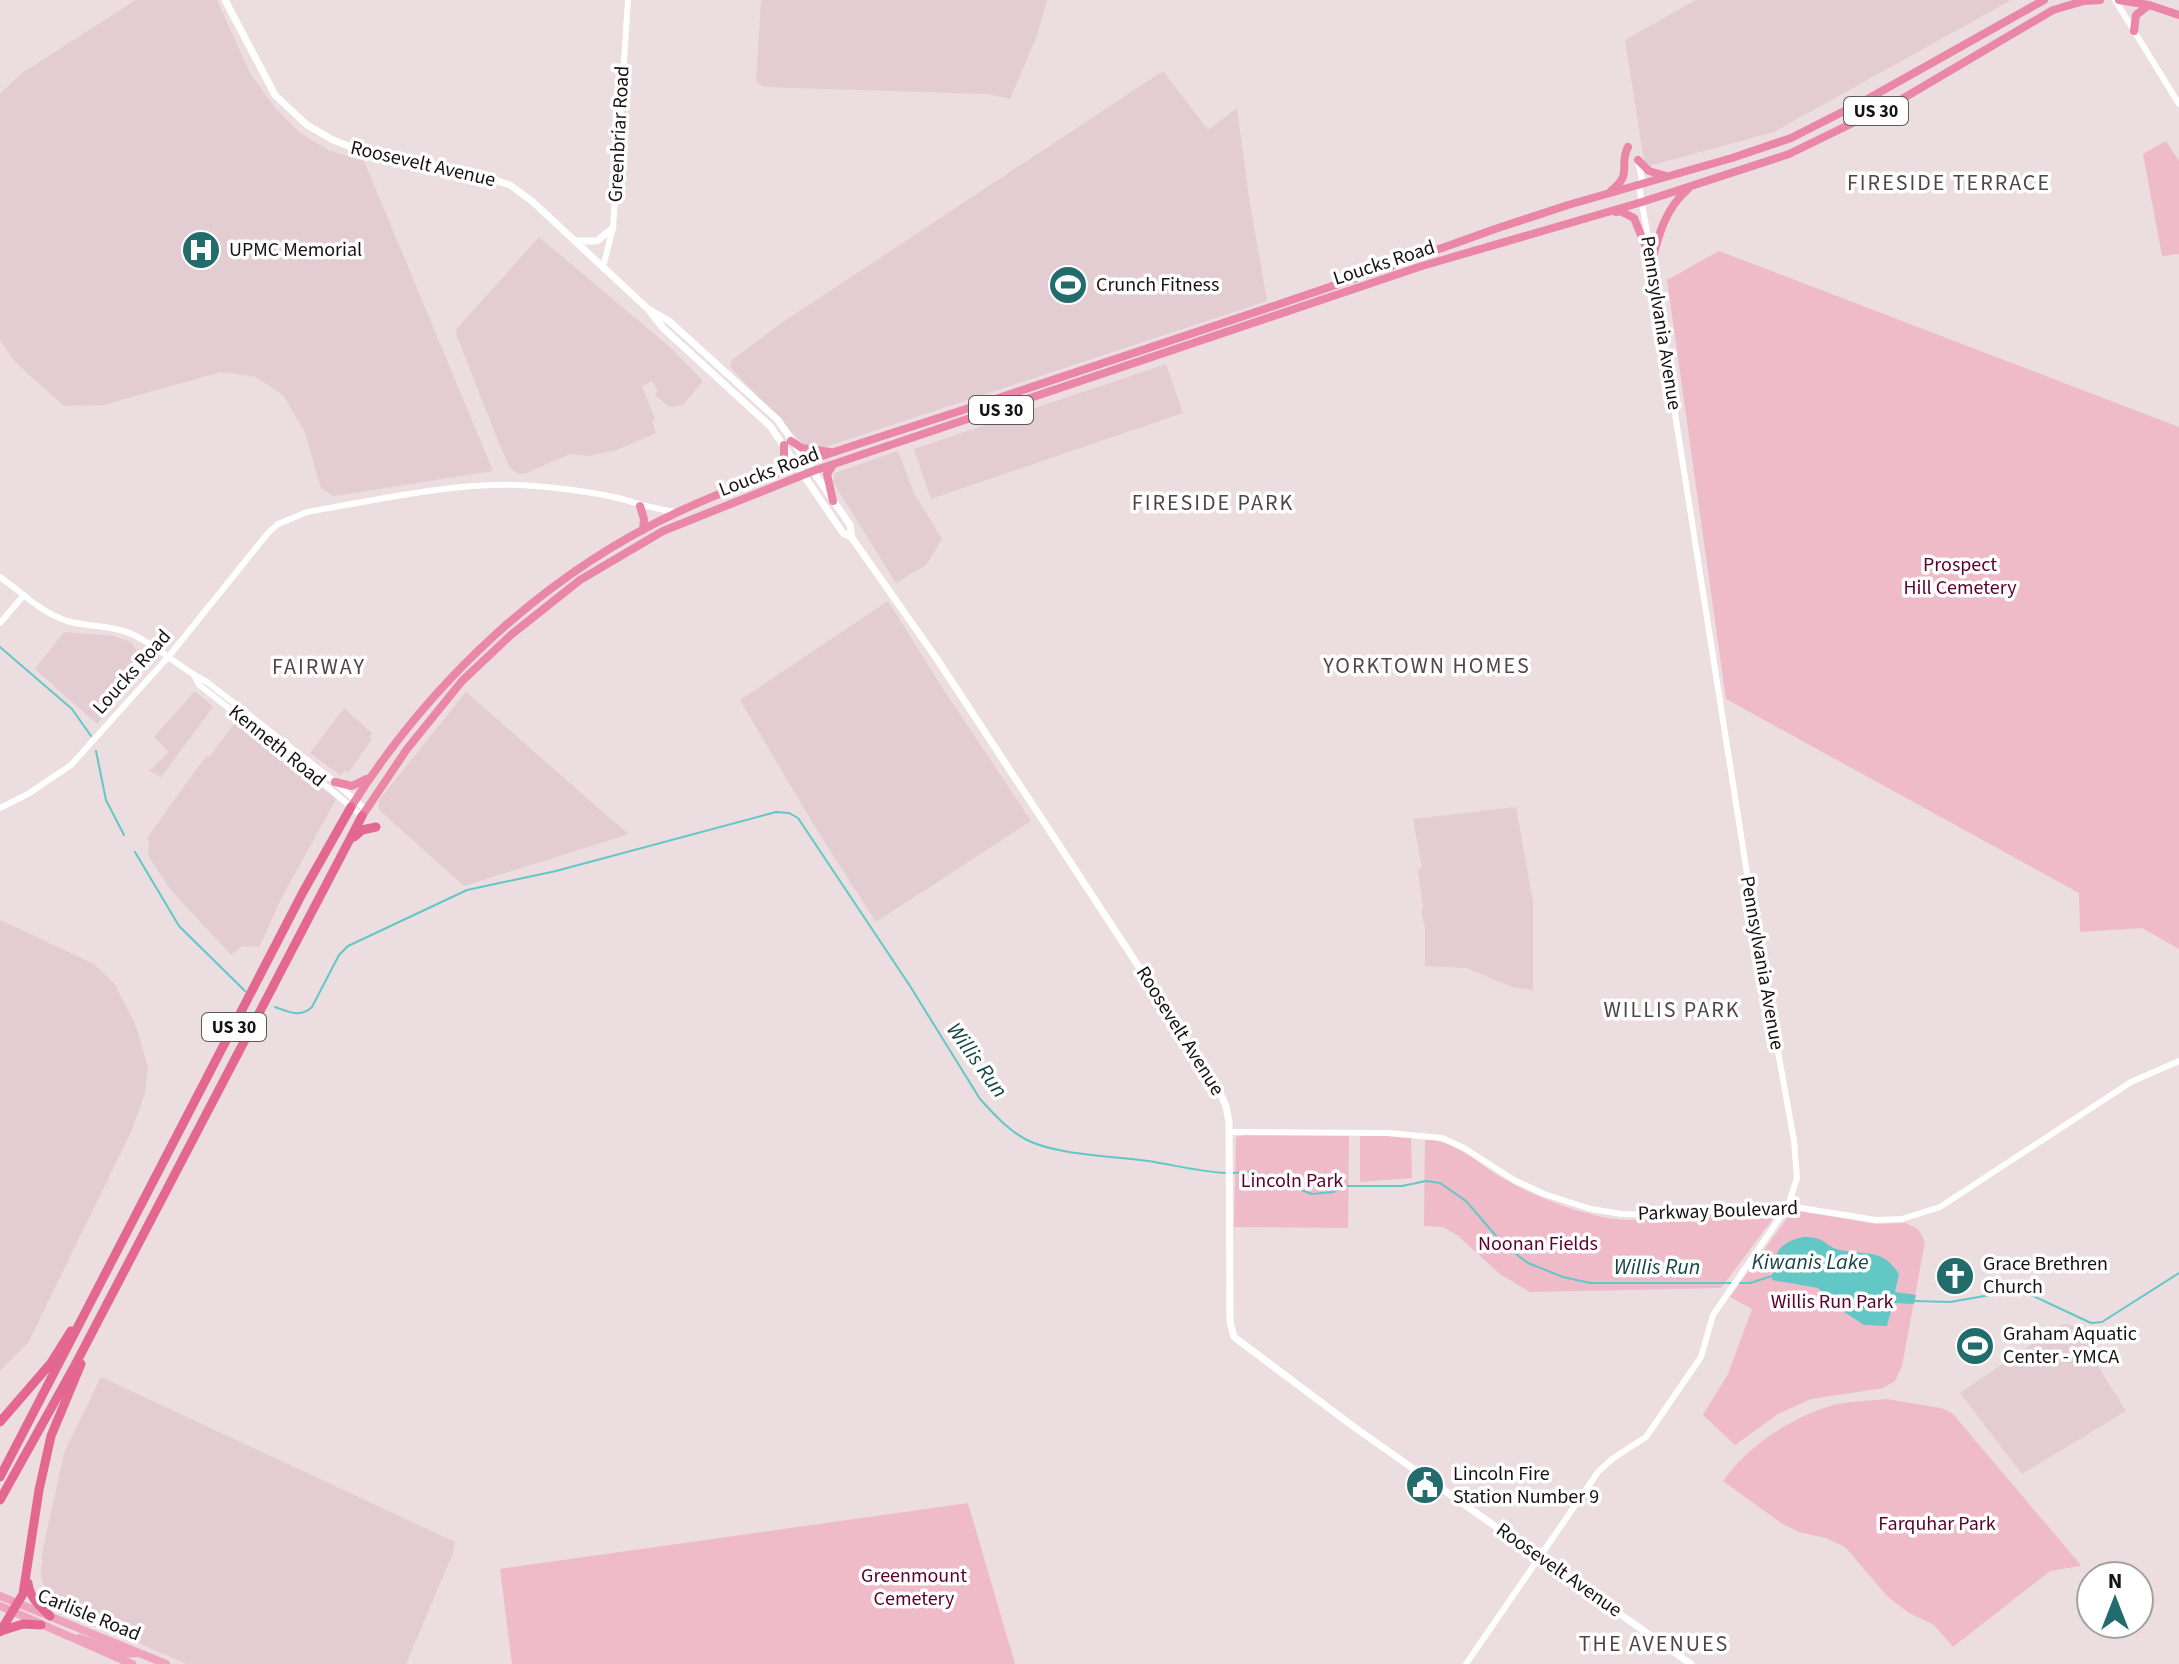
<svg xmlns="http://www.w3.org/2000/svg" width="2179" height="1664" font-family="'Source Sans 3',sans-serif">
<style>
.built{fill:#e3cdd2}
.green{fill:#efbbc9}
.water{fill:#63c8c5}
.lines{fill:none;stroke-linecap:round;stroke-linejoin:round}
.stream{stroke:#63c8c5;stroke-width:2}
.tertiary{stroke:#fff;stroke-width:6}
.secondary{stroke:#fff;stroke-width:7}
.primary{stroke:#efa4be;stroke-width:8}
.trunk{stroke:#ea86a8;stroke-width:8}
.motorway{stroke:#e46792;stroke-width:9}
.labels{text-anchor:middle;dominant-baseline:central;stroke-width:7;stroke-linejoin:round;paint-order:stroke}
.shield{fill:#fff;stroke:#5d5a5a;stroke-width:2}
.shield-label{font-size:18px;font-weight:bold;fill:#171314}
.street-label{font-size:20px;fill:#171314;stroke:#fff}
.poi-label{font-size:20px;fill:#171314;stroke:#fff;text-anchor:start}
.park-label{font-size:20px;fill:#5b002c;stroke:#fff}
.neighbourhood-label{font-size:22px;letter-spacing:2px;fill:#504548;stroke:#fff}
.water-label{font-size:22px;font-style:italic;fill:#174644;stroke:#fff}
</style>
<rect width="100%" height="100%" fill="#ebdde0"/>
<path class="built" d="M136,0H217L250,73L275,108L300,133L328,150L364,161L493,471L334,496L321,489L305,432L283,395L256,377L221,372L103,405L64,406L15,362L0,340V94L22,73Z
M761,0H1047L1036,38L1010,99L987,94L765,87L756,82Z
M1696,0H2011L1774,132L1645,167L1625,40Z
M1163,71L1208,130L1237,108L1249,198L1267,301L822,448L803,444L730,367L732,360L780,324Z
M539,237L672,349L703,381L683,405L669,407L655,395L658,391L652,381L642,386L655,419L652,421L656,433L617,450L589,456L570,454L526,473L519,474L511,469L500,446L455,331Z
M1166,364L1183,413L931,499L914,449Z
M898,451L914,493L942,539L926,565L896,583L833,482L835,473Z
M888,601L938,681L1031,821L876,922L815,827L740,700Z
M64,632L114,636L131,642L144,661L139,674L97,724L35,669Z
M195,691L213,707L161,777L149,771L169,752L154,737Z
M466,692L612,820L629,834L464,886L379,810V800Z
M344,708L372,733L369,737L372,739L349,772L344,771L340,775L310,753Z
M235,723L336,799L282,897L259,947L242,946L231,955L170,889L148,855L149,842L147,838L206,756L209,757Z
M1516,807L1533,902V990L1512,987L1466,968L1425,966V927L1421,911L1423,910L1418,869L1422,868L1413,819Z
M0,920L94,964L114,983L136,1026L148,1068L145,1093L131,1132L44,1310L28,1343L0,1371Z
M2067,1324L2082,1329L2090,1346L2089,1352L2126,1411L2022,1474L1960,1393L2060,1325Z
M101,1377L455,1542L453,1553L406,1664H187L60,1609L46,1592L41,1574L43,1549L64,1453Z"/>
<path class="green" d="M2166,141L2179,161V254L2162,256L2143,154Z
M1719,251L2179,427V949L2142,928L2080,932L2079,893L1726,699L1667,280Z
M1244,1135H1349L1348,1228L1234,1227L1236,1137Z
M1360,1136H1407L1411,1138L1412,1178L1360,1182Z
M1430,1139C1459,1145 1471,1157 1494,1173C1526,1193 1565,1209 1602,1217C1659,1228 1716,1207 1773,1213L1775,1216L1721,1288L1530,1292L1500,1274L1457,1235L1443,1227L1424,1226L1425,1140Z
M1793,1210L1876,1224L1906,1223L1919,1230L1925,1242L1902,1366L1895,1381L1883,1388L1811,1399L1778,1414L1735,1445L1703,1415L1728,1374L1752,1309L1730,1297Z
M1887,1399L1941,1408L1952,1413L2080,1564V1566L2050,1571L1953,1647L1934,1625L1909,1613L1888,1597L1845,1547L1826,1538L1799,1532L1781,1523L1723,1481C1748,1446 1789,1419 1830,1406C1848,1401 1868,1401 1887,1399Z
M968,1503L1015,1664H512L500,1569Z"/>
<path class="water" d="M1803,1237C1828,1237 1823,1246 1840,1250C1865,1256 1882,1247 1899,1274L1895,1292L1916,1295L1914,1304L1893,1303L1887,1326L1864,1325L1841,1310L1818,1288L1772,1280C1773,1255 1777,1243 1803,1237Z"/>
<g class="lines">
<path class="stream" d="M0,647L72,709L91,736
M96,751L106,800L124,835
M135,852L179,926L245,991
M275,1007C289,1012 300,1018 312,1007L339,955L348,946L467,890L556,871L776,812L789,813L798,818L910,986L980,1099C994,1114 1009,1131 1027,1140C1056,1155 1114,1156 1148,1161C1175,1165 1200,1172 1227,1173
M1233,1173L1253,1172L1312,1194L1333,1192L1345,1186H1402L1426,1181L1440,1183L1466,1201L1503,1244L1528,1263L1563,1277L1590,1283H1733
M1740,1283H1750L1772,1276
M1914,1301L1950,1302L1996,1294L2027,1293L2091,1323L2102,1322L2179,1273"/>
<path class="tertiary" d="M2115,0L2179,104
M1638,162L1642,179L1639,186L1650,249
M603,267L613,228L628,0
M0,577C23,593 40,612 67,621C88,627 113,625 134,635C160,648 181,669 207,682L335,782L366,810
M0,623L24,595
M194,675L199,685L294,759L362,816
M0,808L28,794L71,765L169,656L268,533L278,524L307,512C377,500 449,483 520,485C552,487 587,491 618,498C638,503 656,510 678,512
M1229,1132L1387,1133L1442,1138L1464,1148L1514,1180L1544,1194L1591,1209L1622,1214L1663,1215L1732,1208L1788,1206L1876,1220L1902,1219L1940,1207L2131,1082L2179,1061
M1466,1664L1598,1472L1612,1459L1646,1437L1701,1357L1713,1315L1788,1206L1797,1178L1794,1141L1753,912L1651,260"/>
<path class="secondary" d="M225,0L275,95L307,125L333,140L359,150L476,174L510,185L533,202L648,309L663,328L770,426L843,533L851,537
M575,241H597L613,228
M648,309L669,321L778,420L850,525L852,538L937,659L1217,1086L1226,1106L1229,1122L1230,1321L1234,1337L1354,1427L1691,1664"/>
<path class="primary" d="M0,1596L166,1664
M0,1606L132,1664
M79,1638L125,1654L137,1653"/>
<path class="trunk" d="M2119,0L2149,5L2179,15
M2134,31L2136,15L2149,5
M1638,160L1649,171L1666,176
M1611,191C1634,173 1618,165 1628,147
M1616,212L1620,211L1634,218L1652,262
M1652,261C1659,233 1666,208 1688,189
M791,441L802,448L830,452
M833,465L827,474L833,501
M776,474L784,462V445
M640,506L644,519L643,530
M335,782L352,786L366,779
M351,807C430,682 544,574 680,511C779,466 886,436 990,401C1158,344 1328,290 1495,229L1568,205L1732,158L1791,138L1864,101L2044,0
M362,816L407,749L462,681L512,634L580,580L663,531L813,471L1422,266L1642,202L1789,154L1902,99L2053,10L2084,1L2100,0"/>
<path class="motorway" d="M354,837L362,830L376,827
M0,1422L51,1363L71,1331
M0,1477L303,892L351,807
M0,1500L74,1367L362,816
M28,1583C30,1598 39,1606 50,1616
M1,1631L23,1624L41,1625
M0,1632L23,1594L39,1490L51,1436L81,1364"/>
</g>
<defs>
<g id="hospital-disc" transform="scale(2)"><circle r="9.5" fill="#226d6b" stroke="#fff"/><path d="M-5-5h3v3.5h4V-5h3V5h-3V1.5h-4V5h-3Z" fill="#fff"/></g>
<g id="stadium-disc" transform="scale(2)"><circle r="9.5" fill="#226d6b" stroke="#fff"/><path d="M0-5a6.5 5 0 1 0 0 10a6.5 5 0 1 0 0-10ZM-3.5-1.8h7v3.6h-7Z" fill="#fff"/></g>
<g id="church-disc" transform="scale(2)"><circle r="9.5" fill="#226d6b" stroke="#fff"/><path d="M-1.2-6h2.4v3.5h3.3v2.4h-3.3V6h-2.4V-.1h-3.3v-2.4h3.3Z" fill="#fff"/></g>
<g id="civic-disc" transform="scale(2)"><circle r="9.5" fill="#226d6b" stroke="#fff"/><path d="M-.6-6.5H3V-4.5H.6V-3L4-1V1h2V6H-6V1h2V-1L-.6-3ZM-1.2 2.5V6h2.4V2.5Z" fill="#fff"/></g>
</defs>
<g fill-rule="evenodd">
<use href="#hospital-disc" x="201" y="250"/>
<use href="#stadium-disc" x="1068" y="285"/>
<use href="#church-disc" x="1955" y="1276"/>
<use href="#stadium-disc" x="1975" y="1346"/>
<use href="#civic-disc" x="1425" y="1485"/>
</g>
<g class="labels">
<g class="shield">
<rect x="1844" y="97" width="64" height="28" rx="6"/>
<rect x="969" y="396" width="64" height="28" rx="6"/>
<rect x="202" y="1013" width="64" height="28" rx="6"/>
</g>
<g class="shield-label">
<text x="1876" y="111">US 30</text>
<text x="1001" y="410">US 30</text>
<text x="234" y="1027">US 30</text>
</g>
<g class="street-label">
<text transform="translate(619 134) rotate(-87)">Greenbriar Road</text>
<text transform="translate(423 164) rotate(13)">Roosevelt Avenue</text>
<text transform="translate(1384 263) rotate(-18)">Loucks Road</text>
<text transform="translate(1661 323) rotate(81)">Pennsylvania Avenue</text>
<text transform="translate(769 472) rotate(-21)">Loucks Road</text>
<text transform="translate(132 672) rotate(-48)">Loucks Road</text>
<text transform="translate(277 746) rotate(39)">Kenneth Road</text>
<text transform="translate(1762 963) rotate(80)">Pennsylvania Avenue</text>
<text transform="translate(1180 1031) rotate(58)">Roosevelt Avenue</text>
<text transform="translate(1718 1211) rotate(-2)">Parkway Boulevard</text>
<text transform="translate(1559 1570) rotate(35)">Roosevelt Avenue</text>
<text transform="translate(89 1615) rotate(22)">Carlisle Road</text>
</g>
<g class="poi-label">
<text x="229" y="250">UPMC Memorial</text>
<text x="1096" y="285">Crunch Fitness</text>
<text x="1983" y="1264">Grace Brethren<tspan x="1983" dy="23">Church</tspan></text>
<text x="2003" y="1334">Graham Aquatic<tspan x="2003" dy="23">Center - YMCA</tspan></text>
<text x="1453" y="1474">Lincoln Fire<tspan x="1453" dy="23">Station Number 9</tspan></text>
</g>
<g class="park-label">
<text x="1960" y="565">Prospect<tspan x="1960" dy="23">Hill Cemetery</tspan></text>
<text x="1292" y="1181">Lincoln Park</text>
<text x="1538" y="1244">Noonan Fields</text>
<text x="1832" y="1302">Willis Run Park</text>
<text x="1937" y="1524">Farquhar Park</text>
<text x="914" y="1576">Greenmount<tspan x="914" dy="23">Cemetery</tspan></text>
</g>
<g class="neighbourhood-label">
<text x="1949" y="183">FIRESIDE TERRACE</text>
<text x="1213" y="503">FIRESIDE PARK</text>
<text x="1427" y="666">YORKTOWN HOMES</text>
<text x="319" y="667">FAIRWAY</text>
<text x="1672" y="1010">WILLIS PARK</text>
<text x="1654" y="1644">THE AVENUES</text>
</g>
<g class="water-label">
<text transform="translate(977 1060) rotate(54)">Willis Run</text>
<text x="1810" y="1262">Kiwanis Lake</text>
<text x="1657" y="1267">Willis Run</text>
</g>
</g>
<g transform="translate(2115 1600)"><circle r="38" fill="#ffffff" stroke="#a2a1a1" stroke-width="2"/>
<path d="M0-6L14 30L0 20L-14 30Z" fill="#226d6b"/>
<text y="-12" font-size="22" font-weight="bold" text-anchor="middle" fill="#171314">N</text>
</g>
</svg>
